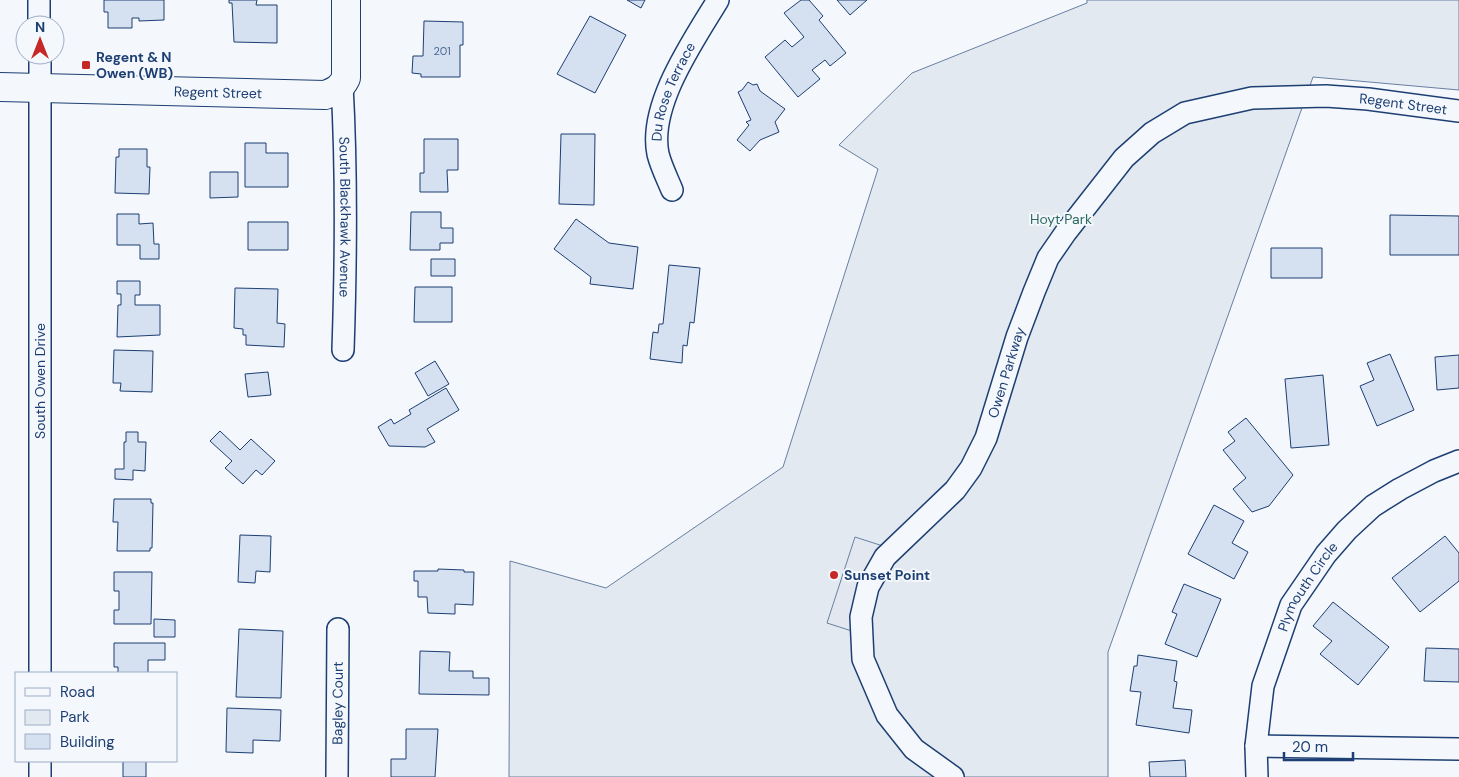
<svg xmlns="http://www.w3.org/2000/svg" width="1459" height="777" font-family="'DM Sans',sans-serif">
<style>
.green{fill:#e3e9f0;stroke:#687fa3}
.parking{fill:#e3e8f0;stroke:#687fa3}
.building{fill:#d5e0f0;stroke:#1d3f73}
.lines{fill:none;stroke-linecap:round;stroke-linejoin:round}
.street-casing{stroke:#1d3f73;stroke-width:24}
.secondary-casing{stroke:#1d3f73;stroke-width:30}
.street{stroke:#f4f7fb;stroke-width:21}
.secondary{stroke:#f4f7fb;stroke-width:28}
.poi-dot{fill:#c62828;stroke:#f4f7fb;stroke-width:2}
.labels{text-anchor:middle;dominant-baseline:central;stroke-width:4;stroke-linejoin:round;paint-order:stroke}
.number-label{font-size:11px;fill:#4b6792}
.poi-label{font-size:14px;font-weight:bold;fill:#1d3f73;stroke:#f4f7fb;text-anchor:start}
.street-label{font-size:14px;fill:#1d3f73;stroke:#f4f7fb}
.park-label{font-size:14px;fill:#2c6c60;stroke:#f4f7fb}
</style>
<rect width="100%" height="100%" fill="#f4f7fb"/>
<path class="green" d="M1087,0H1459V90L1313,77L1108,652V777H509L510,561L606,588L783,467L878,169L839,145L912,73L1087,3Z"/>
<path class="parking" d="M855,537L886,547L858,633L827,623Z"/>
<path class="building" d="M104,0H164V20L139,21V18H132V28H108V12H104Z
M229,0H257L256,5H277V43L234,42L232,3H229Z
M627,0H645L641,8Z
M801,0H809L823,16L819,20L846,53L830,66L825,60L812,70L820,79L798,97L765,57L785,40L792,47L804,37L784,13Z
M837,0H867L850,15Z
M590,16L626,35L595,93L557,74Z
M424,21L463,22V45H460V77H421V74L412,73L413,56H423Z
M748,82L753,85L757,84L760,91L785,109L775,122L779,132L760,140L750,151L737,140L749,125L746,122L751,120L738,92L742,90Z
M561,134H595L594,205L559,204Z
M424,139H458V170H447L448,192H420V173H424Z
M245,143H266V153H288V187H245Z
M119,149H147V167H150L149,194L115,193L116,157H119Z
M210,172H238V197L210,198Z
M411,212H441V228H453V243H440V250H410Z
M117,214H139V224L153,223L154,244H159V259H140V245H117Z
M1390,215L1459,216V255H1390Z
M576,219L609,243L638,247L633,289L590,284L591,277L554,249Z
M248,222H288V250H248Z
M1271,248H1322V278H1271Z
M431,259H455V276H431Z
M669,265L700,268L694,323L690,322L687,346L683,345L682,363L650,359L653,332L658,333L659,324H663Z
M117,281H140V295H135V305H160V335L117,337L118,305H121V294H117Z
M415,287H452V322H414Z
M235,288L278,289L277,323L285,324L284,347L246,345V335H243V329L234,328Z
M114,350L153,351L152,392L120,391L121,383H113Z
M1390,354L1414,410L1377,426L1360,386L1374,380L1367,363Z
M1459,355V388L1437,390L1435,357Z
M435,361L449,384L428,396L415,373Z
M268,372L271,395L248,397L245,374Z
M1323,375L1329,445L1291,448L1285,379Z
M446,388L459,410L427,429L435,442L425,447L389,446L378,427L391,419L394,424L411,414L409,410Z
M1246,418L1293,475L1269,506L1252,512L1233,489L1246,478L1223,450L1235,441L1228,432Z
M220,431L240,450L251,439L275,461L262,475L256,470L243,484L225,468L232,461L210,441Z
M126,432H138V442H146L145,471L133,470V480L115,479V469H124V442H126Z
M114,499H151V503H153L152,548H150V551H117L118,522H113Z
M1214,505L1244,521L1232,543L1248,552L1234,579L1188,554Z
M240,535L271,536L270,572L256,571L255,583L238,582Z
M1445,536L1459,553V581L1420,612L1392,578Z
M438,569L464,570V572H474L473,605L455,604V614L428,613L427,597H418V581H414V571H438Z
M114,572H152L151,624H114V610H119V591H114Z
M1184,584L1221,599L1197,657L1165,644L1177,614L1172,612Z
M1333,602L1389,647L1358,685L1320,654L1332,641L1313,626Z
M154,619L175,620V637H154Z
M239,629L283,631L281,698L236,697Z
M114,643H165V660H148V673H118V667H114Z
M1426,648L1459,649V682L1424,681Z
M420,651L450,652L449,671H473V678H489V695L419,694Z
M1138,655L1177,661L1174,681L1177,682L1173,708L1192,710L1189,733L1136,725L1141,692L1130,691L1134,666H1137Z
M227,708L281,710L280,741L253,740V753L226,752Z
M406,729H438L435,777H391V759H406Z
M1185,760L1186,777H1150L1149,762Z
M123,761H146V777H123Z"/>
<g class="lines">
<g class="street-casing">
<g id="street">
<path d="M39,0V25"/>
<path d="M40,55V673"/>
<path id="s1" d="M342,85C347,174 346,261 343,350"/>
<path id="s2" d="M672,190C667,178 661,166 658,154C648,105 694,40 718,0"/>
<path d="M1256,746L1459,749"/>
<path d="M40,761V777"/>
<path id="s3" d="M337,777L338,629"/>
<path id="s4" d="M953,777L914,749L887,715L863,659L861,617L868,587L885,557L955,490L971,468L986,438L1017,337L1034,292L1048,258L1066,232L1124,158L1152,133L1185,113L1252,98L1326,96L1368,99L1459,111"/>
<path id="s5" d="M1257,777L1256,746L1263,686L1291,605L1326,554L1347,530L1373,506L1400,489L1434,471L1459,461"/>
</g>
</g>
<g class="secondary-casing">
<g id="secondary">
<path id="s6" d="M0,87L325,95C336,91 341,88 346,78V0"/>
</g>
</g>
<use href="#street" class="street"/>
<use href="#secondary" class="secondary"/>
</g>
<g class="poi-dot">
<rect x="81" y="60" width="10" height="10" rx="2.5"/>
<circle cx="834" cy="575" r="5"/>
</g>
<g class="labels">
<g class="number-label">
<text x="442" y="51">201</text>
</g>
<g class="poi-label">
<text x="96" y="57">Regent &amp; N<tspan x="96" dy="16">Owen (WB)</tspan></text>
<text x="844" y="575">Sunset Point</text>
</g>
<g class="street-label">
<text stroke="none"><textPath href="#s6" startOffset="218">Regent Street</textPath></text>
<text stroke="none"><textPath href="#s2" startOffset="104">Du Rose Terrace</textPath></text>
<text stroke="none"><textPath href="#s4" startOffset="1030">Regent Street</textPath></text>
<text stroke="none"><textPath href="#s1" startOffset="132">South Blackhawk Avenue</textPath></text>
<text stroke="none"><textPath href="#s4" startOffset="486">Owen Parkway</textPath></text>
<text transform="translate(40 381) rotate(-90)">South Owen Drive</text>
<text stroke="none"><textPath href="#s5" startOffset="201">Plymouth Circle</textPath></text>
<text stroke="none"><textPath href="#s3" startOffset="74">Bagley Court</textPath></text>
</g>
<g class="park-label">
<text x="1061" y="219">Hoyt Park</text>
</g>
</g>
<rect x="15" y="672" width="162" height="90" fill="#f4f7fb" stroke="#9eadc5"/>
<rect x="25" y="688" width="25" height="8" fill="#f4f7fb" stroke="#9eadc5"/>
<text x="60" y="697" font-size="15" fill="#1d3f73">Road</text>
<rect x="25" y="710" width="25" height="15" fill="#e3e9f0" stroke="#9eadc5"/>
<text x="60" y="722" font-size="15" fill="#1d3f73">Park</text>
<rect x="25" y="734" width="25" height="15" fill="#d5e0f0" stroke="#9eadc5"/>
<text x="60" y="747" font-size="15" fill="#1d3f73">Building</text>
<g transform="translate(40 40)"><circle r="24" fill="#f4f7fb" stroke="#9eadc5"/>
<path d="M0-4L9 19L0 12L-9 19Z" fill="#c62828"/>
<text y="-8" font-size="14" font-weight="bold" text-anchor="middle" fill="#1d3f73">N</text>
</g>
<path d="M1284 752v8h69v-8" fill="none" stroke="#1d3f73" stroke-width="2.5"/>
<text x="1292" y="752" font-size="15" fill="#1d3f73" stroke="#f4f7fb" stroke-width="4" paint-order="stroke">20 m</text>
</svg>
